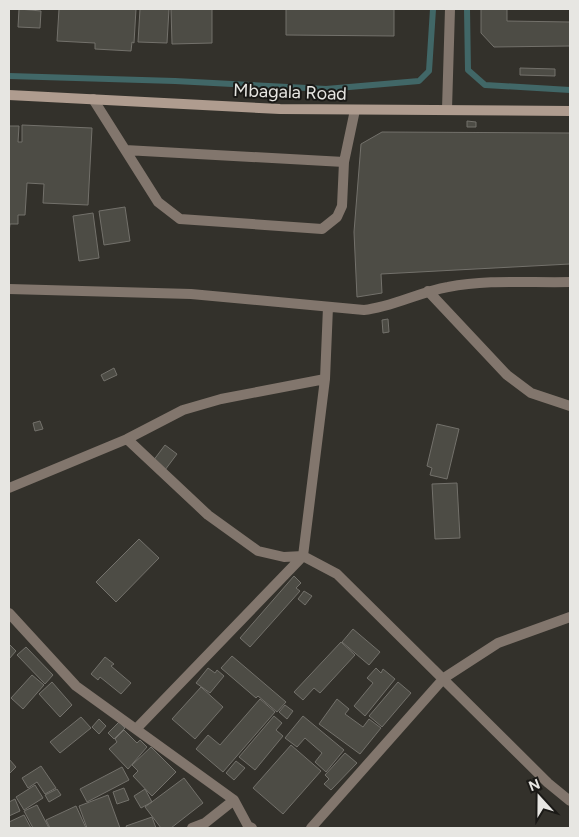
<svg xmlns="http://www.w3.org/2000/svg" width="579" height="837" font-family="Figtree,sans-serif">
<style>
.lines{fill:none;stroke-linecap:round;stroke-linejoin:round}
.stream{stroke:#416767;stroke-width:6}
.building{fill:#4d4c45;stroke:#73716b}
.lane{stroke:#82766d;stroke-width:10}
.street{stroke:#82766d;stroke-width:10}
.secondary{stroke:#af9c8f;stroke-width:10}
.labels{text-anchor:middle;dominant-baseline:central;stroke-width:4;stroke-linejoin:round;paint-order:stroke}
.street-label{font-size:18px;fill:#e7e6e2;stroke:#1a1916}
</style>
<rect width="100%" height="100%" fill="#33312b"/>
<g class="lines">
<path class="stream" d="M467,9L468,70L485,85L570,90
M9,76L175,81L326,89L419,81L429,71L433,9"/>
</g>
<path class="building" d="M19,9L41,11L40,28L18,27Z
M59,9H136L134,43L132,42L131,51L95,49V43L57,41Z
M140,9H169L167,43L138,42Z
M171,9H212V43L172,44Z
M286,9H394V36L286,35Z
M481,9H507V21L570,22V46L494,47L481,33Z
M520,68L555,69V76L520,75Z
M467,121L476,122V127H467Z
M22,125L92,128L88,205L43,203L44,184L27,183L25,215H18V224H10L9,232V126H19L18,142H22Z
M382,132L570,133V264L381,274L382,293L357,297L354,232L361,144Z
M125,207L130,241L104,245L99,211Z
M93,213L99,258L79,261L73,216Z
M388,319L389,332L383,333L382,320Z
M114,368L117,375L104,381L101,375Z
M40,421L43,429L35,431L33,423Z
M437,424L459,429L447,479L430,475L432,468L427,466Z
M165,445L177,454L165,470L153,461Z
M457,483L460,538L435,539L432,484Z
M139,539L159,558L116,602L96,582Z
M294,576L301,583L296,588L300,591L250,647L240,638Z
M304,591L312,596L305,605L298,599Z
M353,629L380,652L369,665L342,642Z
M341,642L355,655L320,693L314,688L303,700L294,692Z
M9,644L16,651L9,659Z
M26,647L53,675L45,684L17,655Z
M232,656L286,702L277,712L258,696L256,698L221,668Z
M105,657L114,664L111,666L131,683L121,694L100,677L98,680L91,674Z
M208,668L215,673L217,670L224,676L210,693L196,683Z
M376,668L381,673L383,669L395,679L365,716L354,706L373,683L367,678Z
M32,675L44,685L23,709L11,698Z
M52,682L72,705L60,717L39,694Z
M398,682L411,693L382,727L369,716Z
M201,687L223,707L195,739L172,719Z
M260,699L275,712L223,772L196,749L208,735L220,745Z
M337,699L349,709L345,714L363,727L369,719L381,728L360,754L319,724Z
M285,705L293,711L287,719L279,712Z
M274,716L282,723L276,730L283,736L255,770L239,757Z
M303,716L344,750L326,772L315,762L322,753L305,738L297,747L285,738Z
M81,717L91,728L60,753L50,742Z
M99,719L106,726L99,734L92,727Z
M119,722L125,728L114,739L108,733Z
M124,730L137,743L140,740L147,747L128,769L109,749L117,742L115,739Z
M291,745L321,771L283,814L253,788Z
M151,747L176,772L152,796L133,776L138,771L132,765Z
M345,753L357,763L331,790L324,784L329,779L325,775Z
M9,759L16,767L9,774Z
M236,761L245,768L234,780L226,773Z
M41,766L56,788L45,794L37,782L28,788L22,778Z
M122,767L129,780L87,802L80,789Z
M184,778L203,803L171,828H161L145,807Z
M35,785L43,798L24,810L16,797Z
M124,788L129,800L117,804L113,792Z
M57,789L61,795L49,802L45,795Z
M145,789L152,802L141,808L134,796Z
M108,795L120,828H87L79,806Z
M15,799L20,811L9,816V802Z
M37,805L49,828H33L24,811Z
M76,806L86,828H50L46,820Z
M24,815L31,828H9V822Z
M152,817L156,828H127L126,826Z"/>
<g class="lines">
<path class="lane" d="M93,99L158,202L180,219L322,229L337,217L342,206L344,162L355,110
M125,150L344,162
M9,289L191,294L364,310C393,307 419,292 448,287C488,279 530,283 570,282
M428,291L507,375L531,393L570,406
M127,439L208,515L258,551L284,557L303,556L337,574L548,783L570,801
M9,488L127,439L183,410L221,399L325,379
M137,728L303,556L325,379L328,307
M311,828L444,678L498,643L570,617"/>
<path class="street" d="M447,109L450,9
M9,613L76,686L234,800L248,826L252,828
M192,828L205,823L234,800"/>
<path class="secondary" d="M9,95L280,109L570,111"/>
</g>
<g class="labels">
<g class="street-label">
<text transform="translate(290 92) rotate(2)">Mbagala Road</text>
</g>
</g>
<rect width="579" height="837" fill="none" stroke="#e7e6e2" stroke-width="20"/>
<g transform="translate(539 797) rotate(339)" stroke="#1a1916" stroke-width="4" paint-order="stroke">
<path d="M0-4L9 19L0 12L-9 19Z" fill="#e7e6e2"/>
<text y="-8" font-size="14" font-weight="bold" text-anchor="middle" fill="#e7e6e2">N</text>
</g>
</svg>
